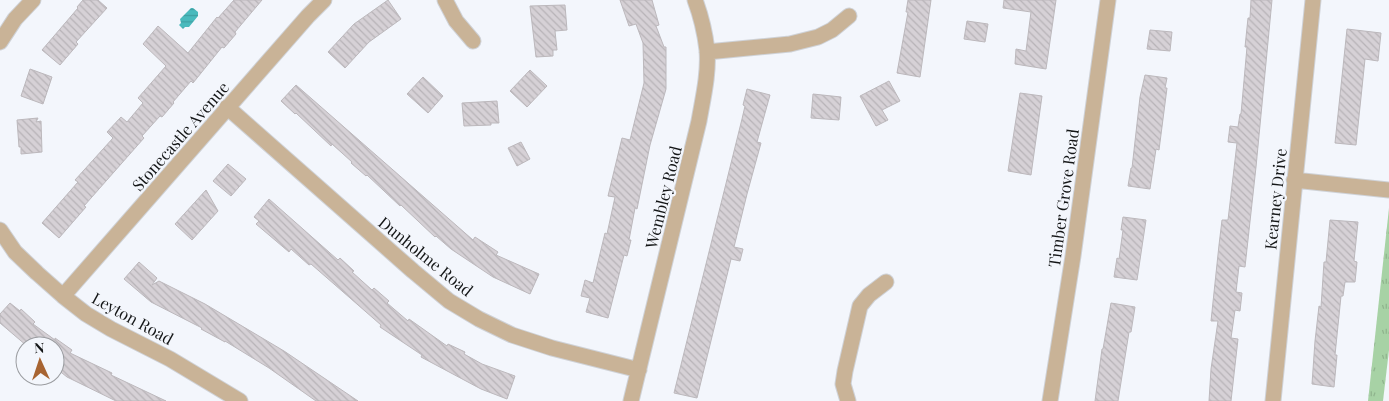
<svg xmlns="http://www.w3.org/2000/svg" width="1389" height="401" font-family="'Playfair Display',serif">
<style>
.grass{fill:url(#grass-tufts)}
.water{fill:url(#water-rules)}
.building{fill:url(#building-back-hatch);stroke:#bcb8bc}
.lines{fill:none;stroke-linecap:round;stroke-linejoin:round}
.minor-casing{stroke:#cfd2d7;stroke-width:17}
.minor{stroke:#c9b397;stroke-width:15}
.labels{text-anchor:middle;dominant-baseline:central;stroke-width:4.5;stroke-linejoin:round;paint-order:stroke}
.street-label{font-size:16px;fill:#141617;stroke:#f3f6fc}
</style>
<defs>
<pattern id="grass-tufts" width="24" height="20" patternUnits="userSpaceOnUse" patternTransform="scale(1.25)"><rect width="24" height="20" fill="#a7d2a5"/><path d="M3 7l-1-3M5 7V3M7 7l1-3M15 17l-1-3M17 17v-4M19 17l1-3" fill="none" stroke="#8fb48d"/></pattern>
<pattern id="water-rules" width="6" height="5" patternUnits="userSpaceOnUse" patternTransform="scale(1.25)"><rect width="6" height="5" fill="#49babd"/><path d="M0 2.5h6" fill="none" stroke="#3f9fa2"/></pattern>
<pattern id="building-back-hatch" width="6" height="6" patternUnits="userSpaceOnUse" patternTransform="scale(1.25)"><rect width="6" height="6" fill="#d6d1d6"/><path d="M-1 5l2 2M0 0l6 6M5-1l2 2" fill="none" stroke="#b7b3b7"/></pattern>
</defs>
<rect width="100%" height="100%" fill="#f3f6fc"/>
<path class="grass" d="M1389,208V350L1383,401H1368Z"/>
<path class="water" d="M191,8H193L198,12V16L189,27H185L183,29L179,25L181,23L180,19Z"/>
<path class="building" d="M83,0H98L107,8L76,42L78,44L60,65L42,50L78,8L77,7Z
M234,0H262L235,32L236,34L224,48L222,47L193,83L191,81L173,102L174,103L162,117L160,116L142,136L144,138L84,206L86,207L59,238L42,223L78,182L75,180L113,138L107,132L121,117L127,122L143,103L138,98L166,66L143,44L158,26L188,53L217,17L218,18Z
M388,0L401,19L369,42L345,68L328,52L354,24Z
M620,0H652L659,25L656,26L664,47H666V89L650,145L637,209L635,208L629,240H631L627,256L624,255L608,318L586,312L590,298L581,296L585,280L593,283L605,233L607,234L615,197L608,196L622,138L630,140L644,83L643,43L636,24L629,26Z
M908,0H931L920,77L897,73L908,12H906Z
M1004,0H1056L1046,69L1015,64L1016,49L1026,51L1031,12L1003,8Z
M1251,0H1272L1256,167L1245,267L1239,266L1236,292L1242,293L1240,311L1235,310L1231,338L1238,339L1231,401H1209L1211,369L1218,321H1211L1219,245L1222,220H1228L1237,143L1228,142L1230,126L1238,127L1240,114H1241L1247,47H1245L1248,18H1250Z
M565,5L567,30L555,31L557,50H553V56L536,57L530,6Z
M967,21L988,24L985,42L964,39Z
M1347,29L1381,33L1378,61L1365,59L1356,145L1335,143Z
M1150,30L1172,32L1170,51L1147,49Z
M30,69L52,77L43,104L21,96Z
M530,70L547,86L527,107L510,91Z
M1145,75L1167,78L1165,88H1167L1159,150L1156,149L1150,189L1128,186L1131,168H1132L1140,97Z
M423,77L443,96L428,113L407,94Z
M889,81L900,101L882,110L888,120L876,126L860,96Z
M296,85L473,240L475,237L498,252L496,255L539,274L530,294L493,277L451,249L436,236L435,237L401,205L400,206L367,175L366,176L351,163L352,162L332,144L331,146L296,113L295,114L281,101Z
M747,89L770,95L757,142L761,143L747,194L734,247L743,249L740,261L731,259L697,398L674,393L742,119L745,106L743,105Z
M1020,93L1042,96L1031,175L1008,171Z
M813,94L841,97L839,120L811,118Z
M497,101L499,123H491V125L464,126L462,103Z
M38,118L36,122L41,121L42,152L21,154V147H19L17,120Z
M521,142L530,159L517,166L508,148Z
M228,164L246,179L231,196L213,181Z
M206,190L218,211L192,240L175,224Z
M269,199L338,260L340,258L354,271L352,272L372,290L374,288L389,301L387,303L408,321L409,319L447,346L448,344L465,352L464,354L482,364L515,376L507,399L481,389L421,357L422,355L380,327L381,325L311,264L309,265L291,249L289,252L256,224L259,221L254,217Z
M1123,217L1146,220L1137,280L1114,277L1117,258L1119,259L1123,230H1121Z
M1330,220L1358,222L1354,261L1357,262L1355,282H1345L1343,296H1341L1335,355H1337L1334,387L1312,384L1315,341L1319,306L1321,307L1324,262H1326Z
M139,262L157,278L152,285L159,281L205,304L284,351L358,401H316L269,368L225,341V342L201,329L202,328L151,302L124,279Z
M10,303L20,311L21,309L35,322L33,324L55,340V338L72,350L70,353L112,373L111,375L166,401H116L67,377L57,369L55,373V346H27L0,323V314Z
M1111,303L1135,307L1131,332H1129L1118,401H1095L1102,349H1103Z"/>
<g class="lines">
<g class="minor-casing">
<path id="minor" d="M445,0L456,21L473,41
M0,42L15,19L33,0
M707,52L790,44L818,37L832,30L849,16
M227,107L413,271L449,301L479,319L512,335L552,348L639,370
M1294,180L1389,190
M0,230L15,252L37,273L63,296L86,314L111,329L170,359L240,401
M63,296L308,16L324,0
M631,401L699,121C703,98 709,73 707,50C705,33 701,16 695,0
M848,401L843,384L845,371L860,306L869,295L886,282
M1050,401L1073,256L1108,0
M1273,401L1313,0"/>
</g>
<use href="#minor" class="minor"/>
</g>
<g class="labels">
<g class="street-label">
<text transform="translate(180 136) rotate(-49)">Stonecastle Avenue</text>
<text transform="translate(663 197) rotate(-76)">Wembley Road</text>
<text transform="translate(1063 198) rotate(-82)">Timber Grove Road</text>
<text transform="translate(1275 199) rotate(-84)">Kearney Drive</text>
<text transform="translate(426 256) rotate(39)">Dunholme Road</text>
<text transform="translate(133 318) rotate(29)">Leyton Road</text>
</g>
</g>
<g transform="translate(40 361) rotate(357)"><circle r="24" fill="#f3f6fc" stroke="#9a9ca0"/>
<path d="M0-4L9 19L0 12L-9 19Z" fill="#a76432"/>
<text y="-8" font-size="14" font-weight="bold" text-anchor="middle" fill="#141617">N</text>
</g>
</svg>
